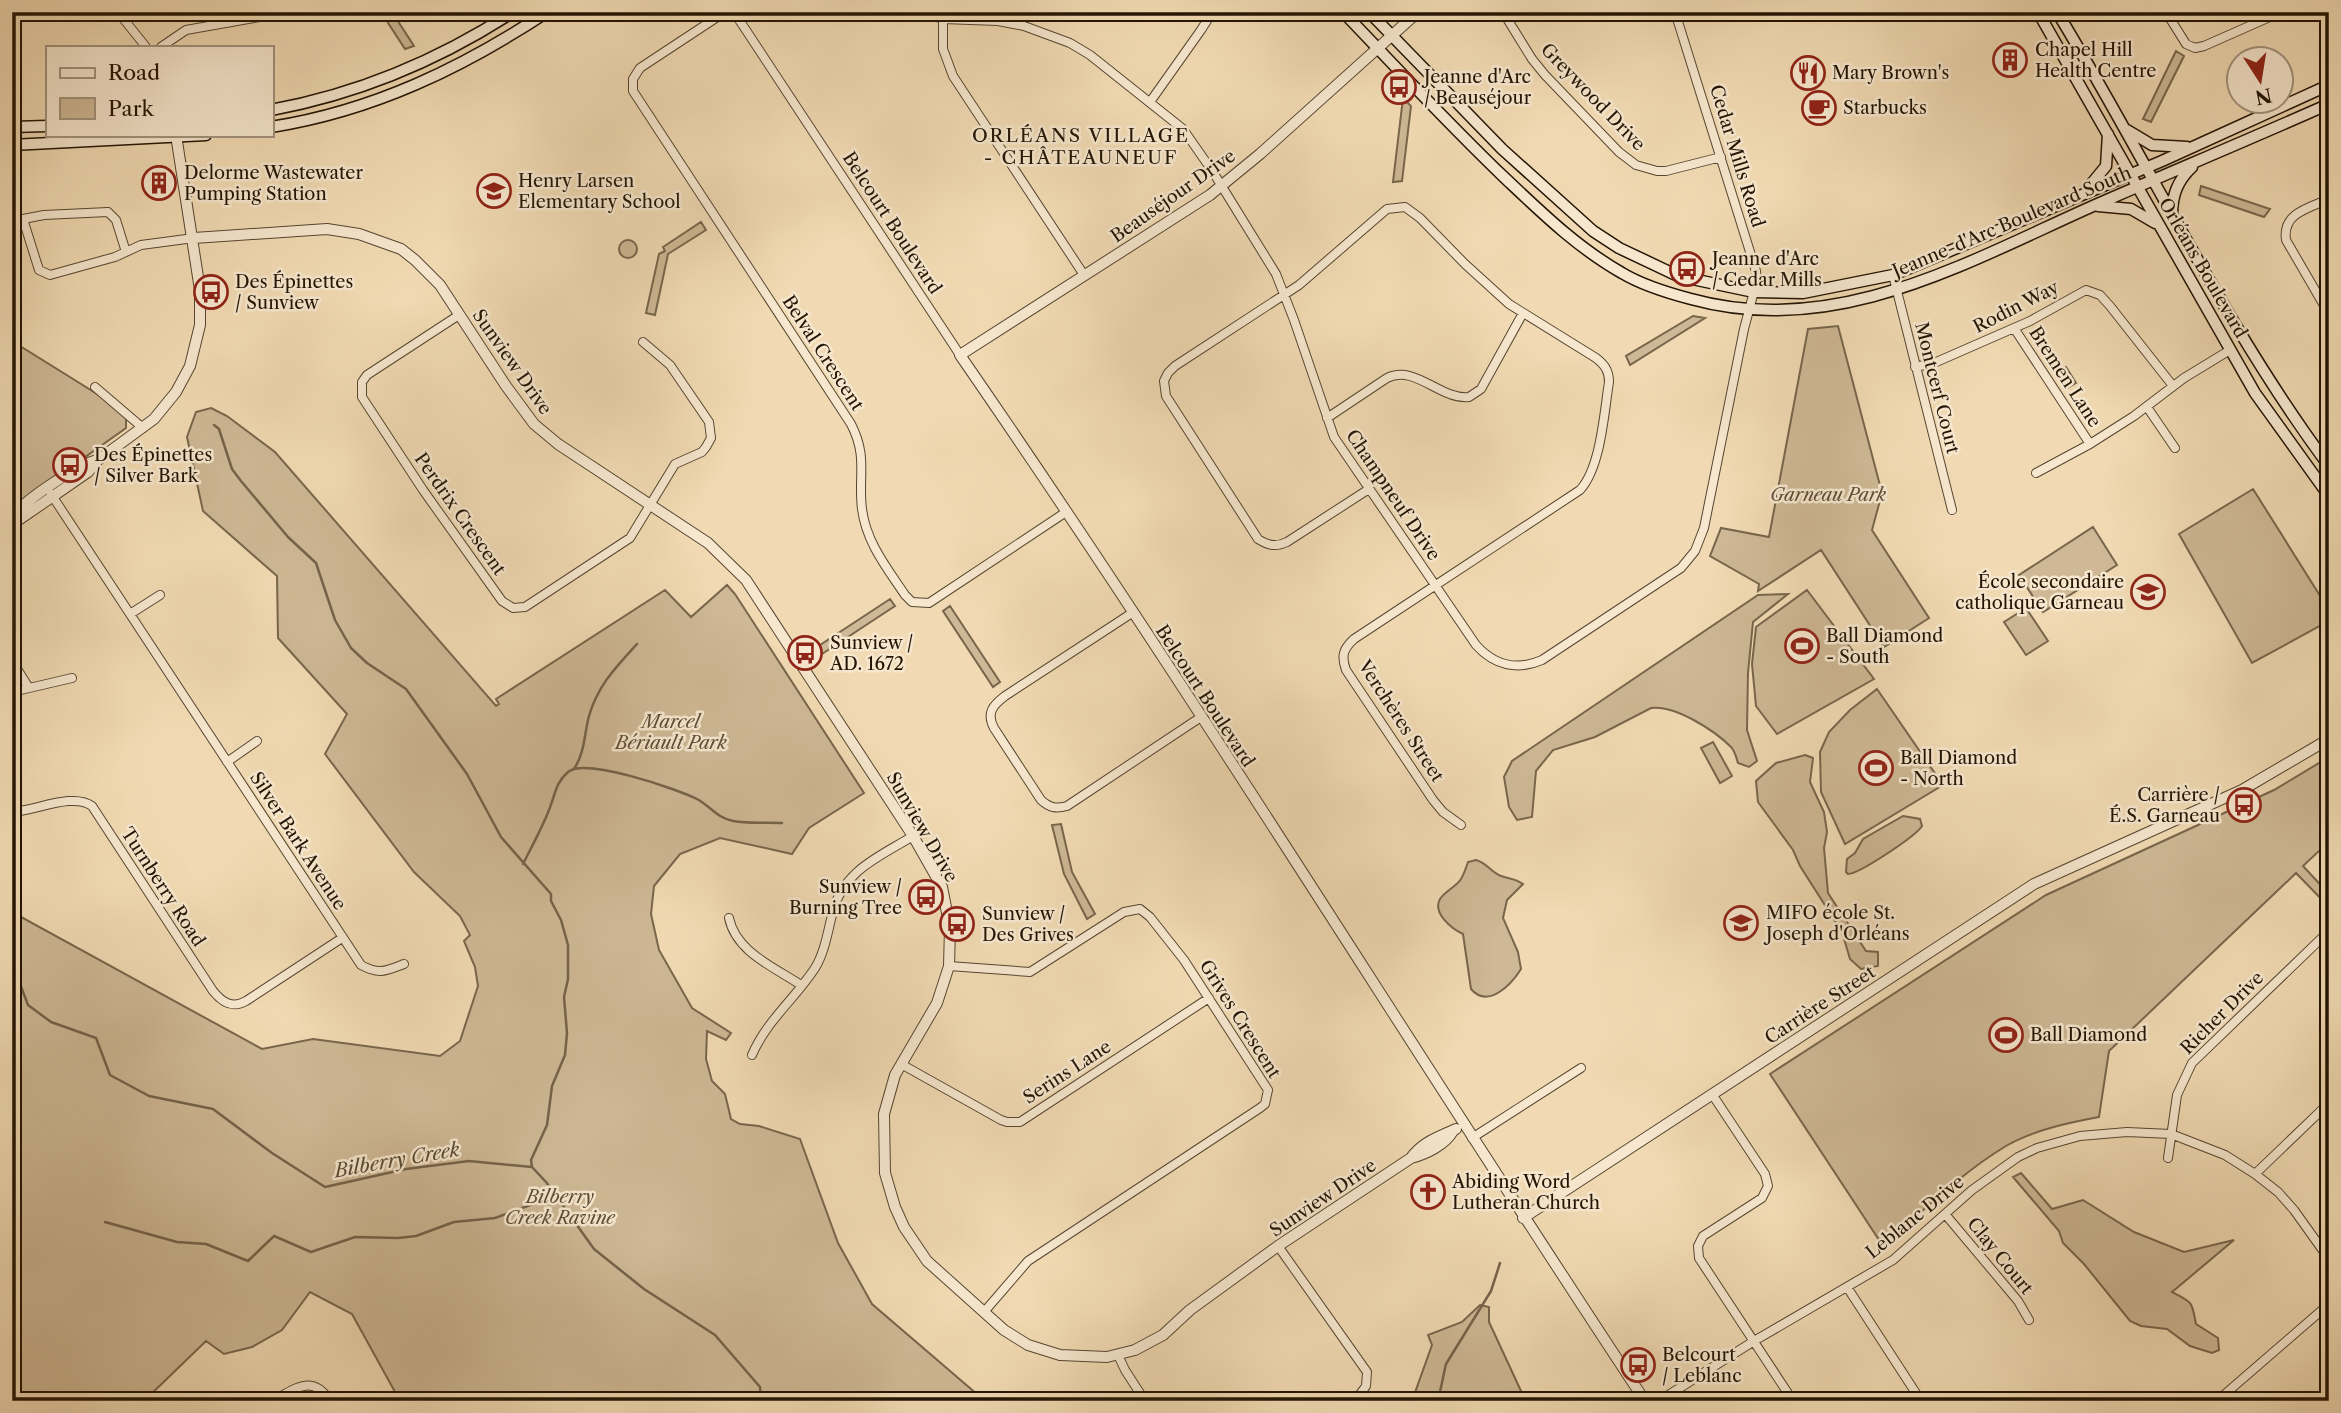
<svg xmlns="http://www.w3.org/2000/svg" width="2341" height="1413" font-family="'Libre Caslon Text',serif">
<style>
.green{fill:#ceb895;stroke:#78664c;stroke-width:2}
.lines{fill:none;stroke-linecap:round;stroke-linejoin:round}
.stream{stroke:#75634a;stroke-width:2.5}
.minor-casing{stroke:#564630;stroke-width:10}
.tertiary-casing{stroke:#564630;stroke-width:12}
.secondary-casing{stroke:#231404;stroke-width:13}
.minor{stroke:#f6e7ce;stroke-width:8}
.tertiary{stroke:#f6e7ce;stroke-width:10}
.secondary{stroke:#f6e7ce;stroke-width:10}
.labels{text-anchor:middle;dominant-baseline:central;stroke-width:5;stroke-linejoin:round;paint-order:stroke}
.poi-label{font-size:18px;fill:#231404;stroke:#f6e7ce;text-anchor:start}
.street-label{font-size:18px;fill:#231404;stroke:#f6e7ce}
.park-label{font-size:18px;font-style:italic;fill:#5f4d37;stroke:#f6e7ce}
.neighbourhood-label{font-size:19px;letter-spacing:2px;fill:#231404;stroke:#f6e7ce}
.water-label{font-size:19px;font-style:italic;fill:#594832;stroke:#f6e7ce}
</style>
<rect width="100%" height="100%" fill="#f1dab3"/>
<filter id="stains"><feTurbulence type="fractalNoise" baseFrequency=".00286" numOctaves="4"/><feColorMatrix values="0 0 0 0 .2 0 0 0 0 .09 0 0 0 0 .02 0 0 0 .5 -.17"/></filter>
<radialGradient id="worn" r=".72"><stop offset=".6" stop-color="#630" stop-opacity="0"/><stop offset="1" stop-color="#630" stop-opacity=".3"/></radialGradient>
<path class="green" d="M381,12H392L414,46L405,49Z
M2176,51L2184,56L2151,122L2143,119Z
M1403,98L1411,106L1402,181L1393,182Z
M2201,186L2270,209L2264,217L2199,195Z
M701,222L706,230L668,254L655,315L646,313L659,254L665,251L663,247Z
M619 249a9 9 0 1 1 18 0a9 9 0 1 1-18 0Z
M1693,316L1705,318L1630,365L1626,356Z
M1838,326L1882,493L1872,530L1929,618L1884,647L1821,550L1758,591L1759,584L1710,556L1721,528L1769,537L1808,329Z
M12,341L126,412V428L12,509Z
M2066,367L2076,383L2066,389L2056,373Z
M211,408L227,416L275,452L496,706L499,704L496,699L665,590L691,617L727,585L735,594L864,793L809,828L792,854L720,838L680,854L654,886L651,914L659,950L692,1008L731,1033L726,1040L707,1031L706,1059L712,1081L725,1094L731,1119L740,1124L759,1126L800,1139L838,1243L872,1304L985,1401H400L352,1314L310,1292L282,1330L252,1347L224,1354L206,1341L144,1401H12V912L262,1049L313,1039L440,1056L460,1041L478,986L475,967L464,941L470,935L460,916L414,872L325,754L347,714L278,638L277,576L203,511L187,437L196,412Z
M2253,489L2329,610V621L2252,663L2179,534Z
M2093,527L2117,565L2043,612L2019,575Z
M1807,590L1874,679L1777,734L1756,706L1752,664L1756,627Z
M1788,594L1753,622L1748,673L1747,730L1757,761L1749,767L1738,763C1736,757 1735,751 1731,747C1714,730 1675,705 1651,708L1595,737L1553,750L1536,771L1532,817L1517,820L1509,807L1504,777L1512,761L1758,595Z
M890,599L895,606L819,656L814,649Z
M950,606L1000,682L993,687L943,611Z
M2026,608L2048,641L2026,655L2004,622Z
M1877,689L1943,785L1845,844L1821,792L1820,752L1829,732L1850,710Z
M1713,742L1732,776L1720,783L1701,748Z
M1805,755L1813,758L1810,782L1824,812L1827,832L1824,848L1828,893L1866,951L1878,952V966L1861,969L1850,959L1842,932L1800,866L1793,850L1758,802L1756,781L1776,763Z
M2329,757V846L2321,849L2303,866L2329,894V907L2296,873L2109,1051L2099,1117C2067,1123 2034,1130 2006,1146C1961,1173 1922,1212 1883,1246L1770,1074L2046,895L2274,790Z
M1903,816L1920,819L1922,826C1916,836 1859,874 1848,874L1846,872L1847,859L1855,853L1863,839Z
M1061,824L1072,872L1095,914L1087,919L1064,874L1052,825Z
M1476,860C1487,863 1491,872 1501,876C1509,879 1515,878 1523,884L1507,900L1503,918L1518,952L1521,969C1511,985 1488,1009 1471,989L1463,934C1452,929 1432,913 1440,899C1445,891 1456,887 1461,879C1464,874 1466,868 1468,862Z
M2021,1173L2052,1209L2083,1200L2134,1232L2184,1252L2234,1240L2172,1292C2192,1302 2192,1301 2196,1324L2218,1338L2219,1350L2212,1353L2190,1346L2167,1329L2141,1326L2130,1321L2084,1264L2063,1243L2059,1231L2013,1177Z
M1480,1305L1489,1307V1322L1521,1391L1506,1401H1412L1432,1345L1428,1335L1462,1322Z"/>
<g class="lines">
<path class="stream" d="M214,425L219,429L232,469L241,481L288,537L316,563L335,620L351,648L367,663L406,689L467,774L501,837L551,894V901L561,920L568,945V979L564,997L567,1033L565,1055L552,1086L547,1125L531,1160L532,1167
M574,769C585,752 584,735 589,716C598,685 616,667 637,644
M523,864C532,846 542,828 549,810C555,796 555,783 568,772C584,757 677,789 697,799C710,806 717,818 733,821C748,824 766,822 782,823
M12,980L20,984L28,1005L51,1022L96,1038L110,1075L149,1096L213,1109L272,1153L325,1187L406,1169L469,1161L532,1167L546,1182L594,1249L644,1289L715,1335L760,1387L761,1401
M105,1222L177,1242L206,1244L248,1261L274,1236L311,1252L355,1237L398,1238L416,1236L454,1222L495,1218L533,1204
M1438,1401L1446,1364L1491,1291L1500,1263"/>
<g class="minor-casing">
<path id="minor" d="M118,12L146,47
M725,12L640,68L633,79V91L851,424C868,457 858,476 862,509C866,542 887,568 905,595L912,602L929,603L1066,512
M734,12L960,355
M921,12L943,19L998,21L1024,26L1070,43L1090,55L1183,129L1213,172L1276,274L1294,320L1334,437L1476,645C1494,665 1517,671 1542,660L1681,568L1695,551L1704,528L1744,329L1757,280L1756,271L1675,12
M1503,12L1532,59L1545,75L1619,152L1636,165L1657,171H1666L1721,157
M2166,12L2186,44L2195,48L2204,46L2281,12
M943,19V49L953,76L1084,275
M161,47L186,30L288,12
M1150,102L1201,30L1208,19V12
M2329,199C2309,208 2282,213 2286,240L2329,314
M126,252L116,220L108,212L44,215L23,219L39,270L50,275L115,257L141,245L194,238
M1893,275L1952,510
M459,315L367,375L362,382V397L423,490L502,601L513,608L525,607L630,538L675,464L702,452L706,447L711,438L709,422L670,365L643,342
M2014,328L2090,444
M1915,367L1934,363L2030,321L2086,290L2100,295L2110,306L2173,386
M95,387L143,428
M2147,407L2175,448
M1327,418L1387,378C1415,364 1440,400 1469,397L1481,389L1523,313
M2036,473L2090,444L2134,416L2184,378L2230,350
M1369,489L1287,542C1276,547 1269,546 1258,539L1166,396L1164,381L1168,373L1175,366L1299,285L1387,209L1405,207L1420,218L1465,264L1509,304L1596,358C1605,365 1609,371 1609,382C1604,413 1601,467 1580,490L1354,639C1343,649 1341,656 1346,670L1433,800L1443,812L1461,825
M51,494L361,965C379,975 386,971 404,964
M1132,613L1005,696C993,705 986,713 994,728L1041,800C1050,808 1056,809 1067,806L1201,717
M130,614L160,595
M12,661L29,688
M12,692L72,678
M227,762L257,741
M12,812C35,811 73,792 92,806L213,991C222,1002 232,1009 246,1001L342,938
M729,918C736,952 774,967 801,985
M949,966L1030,972L1124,912L1140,909L1150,917L1184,960L1268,1090L1265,1104L1260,1108L1028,1261L984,1312
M752,1055C767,1020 795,999 815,968C825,952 828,930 833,911C844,870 879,857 913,836
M901,1064L1001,1120L1007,1122H1020L1209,998
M1712,1094L1765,1174L1768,1186L1762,1198L1703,1236L1698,1246L1699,1258L1793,1401
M1472,1138L1581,1068
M2168,1158L2177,1095L2192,1063L2329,931
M2255,1174L2329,1103
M1945,1214L2018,1301L2029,1320
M1278,1246L1367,1372L1366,1386L1355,1401
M1847,1287L1921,1401
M1118,1355L1125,1370L1145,1401
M273,1401C295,1388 313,1374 330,1401
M1659,1401L1754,1341L1893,1260L1972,1190L2018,1157L2037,1148L2080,1136L2127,1132L2171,1134L2225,1155L2255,1174L2278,1192L2294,1210L2329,1259
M2217,1401L2329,1304"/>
</g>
<g class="tertiary-casing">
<path id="tertiary" d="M1418,12L1260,154L1210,195L960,355C1197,698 1415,1054 1645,1401
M194,238L327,229L359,234L401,249L415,260L440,285L506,386L534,424L558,444L708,543L746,580L913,836L942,887L950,928L949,966L937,1003L895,1075L884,1114L885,1173L895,1207L904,1227L927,1261L1004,1330L1028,1345L1060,1355L1107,1357L1135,1350L1163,1335L1190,1310L1278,1246L1411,1158C1426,1154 1445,1145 1453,1131
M12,517C26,499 76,466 97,460
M12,520L20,519L88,472L98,460L154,419L176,392L190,366L200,325V290L176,135
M1411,1158C1422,1142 1439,1137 1456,1129
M1523,1218L2034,884L2242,790L2329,739"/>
</g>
<g class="secondary-casing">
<path id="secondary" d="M1343,12C1397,68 1450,126 1507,180C1543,214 1578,248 1622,273C1642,285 1668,293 1691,299C1835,339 1965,263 2093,206C2171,172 2250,139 2329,104
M1369,12L1502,149L1593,231L1619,248L1678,276L1754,292L1803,293L1893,275L2162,161L2329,85
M2038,12L2255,393L2329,496
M2057,12C2149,163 2223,324 2329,466
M271,110C358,94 439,60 513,12
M12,127L47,126
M271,127C373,111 462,68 547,12
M2127,130L2152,145L2187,147
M12,145L206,135
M2088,188L2106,166L2108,134
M2098,206L2131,209L2155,223
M2172,215C2172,196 2177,181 2192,167"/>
</g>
<use href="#minor" class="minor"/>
<use href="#tertiary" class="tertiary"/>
<use href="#secondary" class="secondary"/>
</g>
<defs>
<g id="building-ring" transform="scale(1.75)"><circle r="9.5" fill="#f6e7ce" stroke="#8f2418" stroke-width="1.5"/><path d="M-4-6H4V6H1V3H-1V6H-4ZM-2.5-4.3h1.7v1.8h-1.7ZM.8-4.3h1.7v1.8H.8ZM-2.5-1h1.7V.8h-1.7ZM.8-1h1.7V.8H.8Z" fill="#8f2418"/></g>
<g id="restaurant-ring" transform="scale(1.75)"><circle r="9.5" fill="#f6e7ce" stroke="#8f2418" stroke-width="1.5"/><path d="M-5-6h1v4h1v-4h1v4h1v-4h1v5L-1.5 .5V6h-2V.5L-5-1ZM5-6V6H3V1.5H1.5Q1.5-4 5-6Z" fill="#8f2418"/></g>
<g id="bus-ring" transform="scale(1.75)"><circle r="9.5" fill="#f6e7ce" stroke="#8f2418" stroke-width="1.5"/><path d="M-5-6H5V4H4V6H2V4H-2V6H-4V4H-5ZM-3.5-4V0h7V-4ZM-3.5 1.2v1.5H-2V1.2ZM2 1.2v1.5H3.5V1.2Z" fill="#8f2418"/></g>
<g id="cafe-ring" transform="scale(1.75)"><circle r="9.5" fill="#f6e7ce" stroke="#8f2418" stroke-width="1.5"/><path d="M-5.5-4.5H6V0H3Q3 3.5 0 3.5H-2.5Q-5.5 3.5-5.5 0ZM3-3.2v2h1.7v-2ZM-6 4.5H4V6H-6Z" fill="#8f2418"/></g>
<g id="school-ring" transform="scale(1.75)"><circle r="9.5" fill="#f6e7ce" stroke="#8f2418" stroke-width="1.5"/><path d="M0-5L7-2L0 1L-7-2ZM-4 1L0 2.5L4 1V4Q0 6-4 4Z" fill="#8f2418"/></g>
<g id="stadium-ring" transform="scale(1.75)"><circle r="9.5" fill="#f6e7ce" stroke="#8f2418" stroke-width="1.5"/><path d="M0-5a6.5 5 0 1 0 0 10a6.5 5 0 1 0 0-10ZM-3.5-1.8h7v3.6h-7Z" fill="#8f2418"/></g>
<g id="church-ring" transform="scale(1.75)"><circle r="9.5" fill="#f6e7ce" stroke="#8f2418" stroke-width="1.5"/><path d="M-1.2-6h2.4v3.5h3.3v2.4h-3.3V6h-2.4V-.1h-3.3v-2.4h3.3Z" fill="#8f2418"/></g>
</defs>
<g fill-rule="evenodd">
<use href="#building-ring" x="2010" y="60"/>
<use href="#restaurant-ring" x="1808" y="73"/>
<use href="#bus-ring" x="1399" y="87"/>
<use href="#cafe-ring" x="1819" y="108"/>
<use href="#building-ring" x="159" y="183"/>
<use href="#school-ring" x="494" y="191"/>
<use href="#bus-ring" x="1687" y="269"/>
<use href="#bus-ring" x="211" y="292"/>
<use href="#bus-ring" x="70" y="465"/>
<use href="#school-ring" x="2148" y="592"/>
<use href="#stadium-ring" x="1802" y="646"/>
<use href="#bus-ring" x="805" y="653"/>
<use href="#stadium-ring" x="1876" y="768"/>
<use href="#bus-ring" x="2244" y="805"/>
<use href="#bus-ring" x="926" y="897"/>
<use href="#school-ring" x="1741" y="923"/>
<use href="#bus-ring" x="957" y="924"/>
<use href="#stadium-ring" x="2006" y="1035"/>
<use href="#church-ring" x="1428" y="1192"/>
<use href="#bus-ring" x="1638" y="1365"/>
</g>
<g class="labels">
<g class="poi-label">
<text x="2035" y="50">Chapel Hill<tspan x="2035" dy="21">Health Centre</tspan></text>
<text x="1832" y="73">Mary Brown's</text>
<text x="1424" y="77">Jeanne d'Arc<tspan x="1424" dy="21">/ Beauséjour</tspan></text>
<text x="1843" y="108">Starbucks</text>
<text x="184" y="173">Delorme Wastewater<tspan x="184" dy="21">Pumping Station</tspan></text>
<text x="518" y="181">Henry Larsen<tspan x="518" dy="21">Elementary School</tspan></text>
<text x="1712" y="259">Jeanne d'Arc<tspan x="1712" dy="21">/ Cedar Mills</tspan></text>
<text x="235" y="282">Des Épinettes<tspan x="235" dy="21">/ Sunview</tspan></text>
<text x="94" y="455">Des Épinettes<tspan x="94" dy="21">/ Silver Bark</tspan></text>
<text x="2124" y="582" text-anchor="end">École secondaire<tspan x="2124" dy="21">catholique Garneau</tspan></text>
<text x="1826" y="636">Ball Diamond<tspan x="1826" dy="21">- South</tspan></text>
<text x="830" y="643">Sunview /<tspan x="830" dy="21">AD. 1672</tspan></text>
<text x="1900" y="758">Ball Diamond<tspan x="1900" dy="21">- North</tspan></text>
<text x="2220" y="795" text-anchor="end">Carrière /<tspan x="2220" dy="21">É.S. Garneau</tspan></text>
<text x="902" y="887" text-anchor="end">Sunview /<tspan x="902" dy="21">Burning Tree</tspan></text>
<text x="1766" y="913">MIFO école St.<tspan x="1766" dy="21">Joseph d'Orléans</tspan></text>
<text x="982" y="914">Sunview /<tspan x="982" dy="21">Des Grives</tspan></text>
<text x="2030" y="1035">Ball Diamond</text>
<text x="1452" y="1182">Abiding Word<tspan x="1452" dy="21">Lutheran Church</tspan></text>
<text x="1662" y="1355">Belcourt<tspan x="1662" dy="21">/ Leblanc</tspan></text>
</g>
<g class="street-label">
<text transform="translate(1593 97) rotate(46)">Greywood Drive</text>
<text transform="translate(1737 156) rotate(73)">Cedar Mills Road</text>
<text transform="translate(1173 196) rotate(-35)">Beauséjour Drive</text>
<text transform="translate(2012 222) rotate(-23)">Jeanne-d'Arc Boulevard South</text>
<text transform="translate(892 223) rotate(57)">Belcourt Boulevard</text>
<text transform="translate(2203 268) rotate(60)">Orléans Boulevard</text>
<text transform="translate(2016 307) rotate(-27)">Rodin Way</text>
<text transform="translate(823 353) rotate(57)">Belval Crescent</text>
<text transform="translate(512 362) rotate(55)">Sunview Drive</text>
<text transform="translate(2065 377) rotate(57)">Bremen Lane</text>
<text transform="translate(1937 388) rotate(76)">Montcerf Court</text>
<text transform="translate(1393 495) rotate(56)">Champneuf Drive</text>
<text transform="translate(460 514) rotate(55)">Perdrix Crescent</text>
<text transform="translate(1205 696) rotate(57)">Belcourt Boulevard</text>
<text transform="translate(1401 721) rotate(57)">Verchères Street</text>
<text transform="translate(922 827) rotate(60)">Sunview Drive</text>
<text transform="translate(298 841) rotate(57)">Silver Bark Avenue</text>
<text transform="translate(163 887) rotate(57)">Turnberry Road</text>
<text transform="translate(1820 1005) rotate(-33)">Carrière Street</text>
<text transform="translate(2222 1013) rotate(-45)">Richer Drive</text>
<text transform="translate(1240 1019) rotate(58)">Grives Crescent</text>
<text transform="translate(1067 1072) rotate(-33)">Serins Lane</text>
<text transform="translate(1323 1198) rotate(-34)">Sunview Drive</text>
<text transform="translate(1915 1217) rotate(-39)">Leblanc Drive</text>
<text transform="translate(2000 1256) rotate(51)">Clay Court</text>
</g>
<g class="park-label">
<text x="1828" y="495">Garneau Park</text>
<text x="671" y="722">Marcel<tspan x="671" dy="21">Bériault Park</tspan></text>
<text x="560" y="1197">Bilberry<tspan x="560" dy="21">Creek Ravine</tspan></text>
</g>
<g class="neighbourhood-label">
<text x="1081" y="135">ORLÉANS VILLAGE<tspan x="1081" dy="22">- CHÂTEAUNEUF</tspan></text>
</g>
<g class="water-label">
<text transform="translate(397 1160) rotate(-10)">Bilberry Creek</text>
</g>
</g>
<rect width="2341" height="1413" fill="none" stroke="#f1dab3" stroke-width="42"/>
<rect x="14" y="14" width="2313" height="1385" fill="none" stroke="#231404" stroke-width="3.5"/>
<rect x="21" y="21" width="2299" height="1371" fill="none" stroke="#231404" stroke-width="2"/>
<rect x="46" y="46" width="228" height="91" fill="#f6e7ce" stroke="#a2937d" stroke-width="2"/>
<rect x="60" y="68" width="35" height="10" fill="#f6e7ce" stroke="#a2937d" stroke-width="2"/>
<text x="108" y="80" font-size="21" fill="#231404">Road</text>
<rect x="60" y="98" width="35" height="21" fill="#ceb895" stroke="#a2937d" stroke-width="2"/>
<text x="108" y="116" font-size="21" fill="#231404">Park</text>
<g transform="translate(2260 80) rotate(168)"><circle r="33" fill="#f6e7ce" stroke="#a2937d" stroke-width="2"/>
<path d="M0-5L12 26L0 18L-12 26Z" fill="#8f2418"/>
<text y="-10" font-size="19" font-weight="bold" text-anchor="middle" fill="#231404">N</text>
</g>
<rect width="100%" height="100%" filter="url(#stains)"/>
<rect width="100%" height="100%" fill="url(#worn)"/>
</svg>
